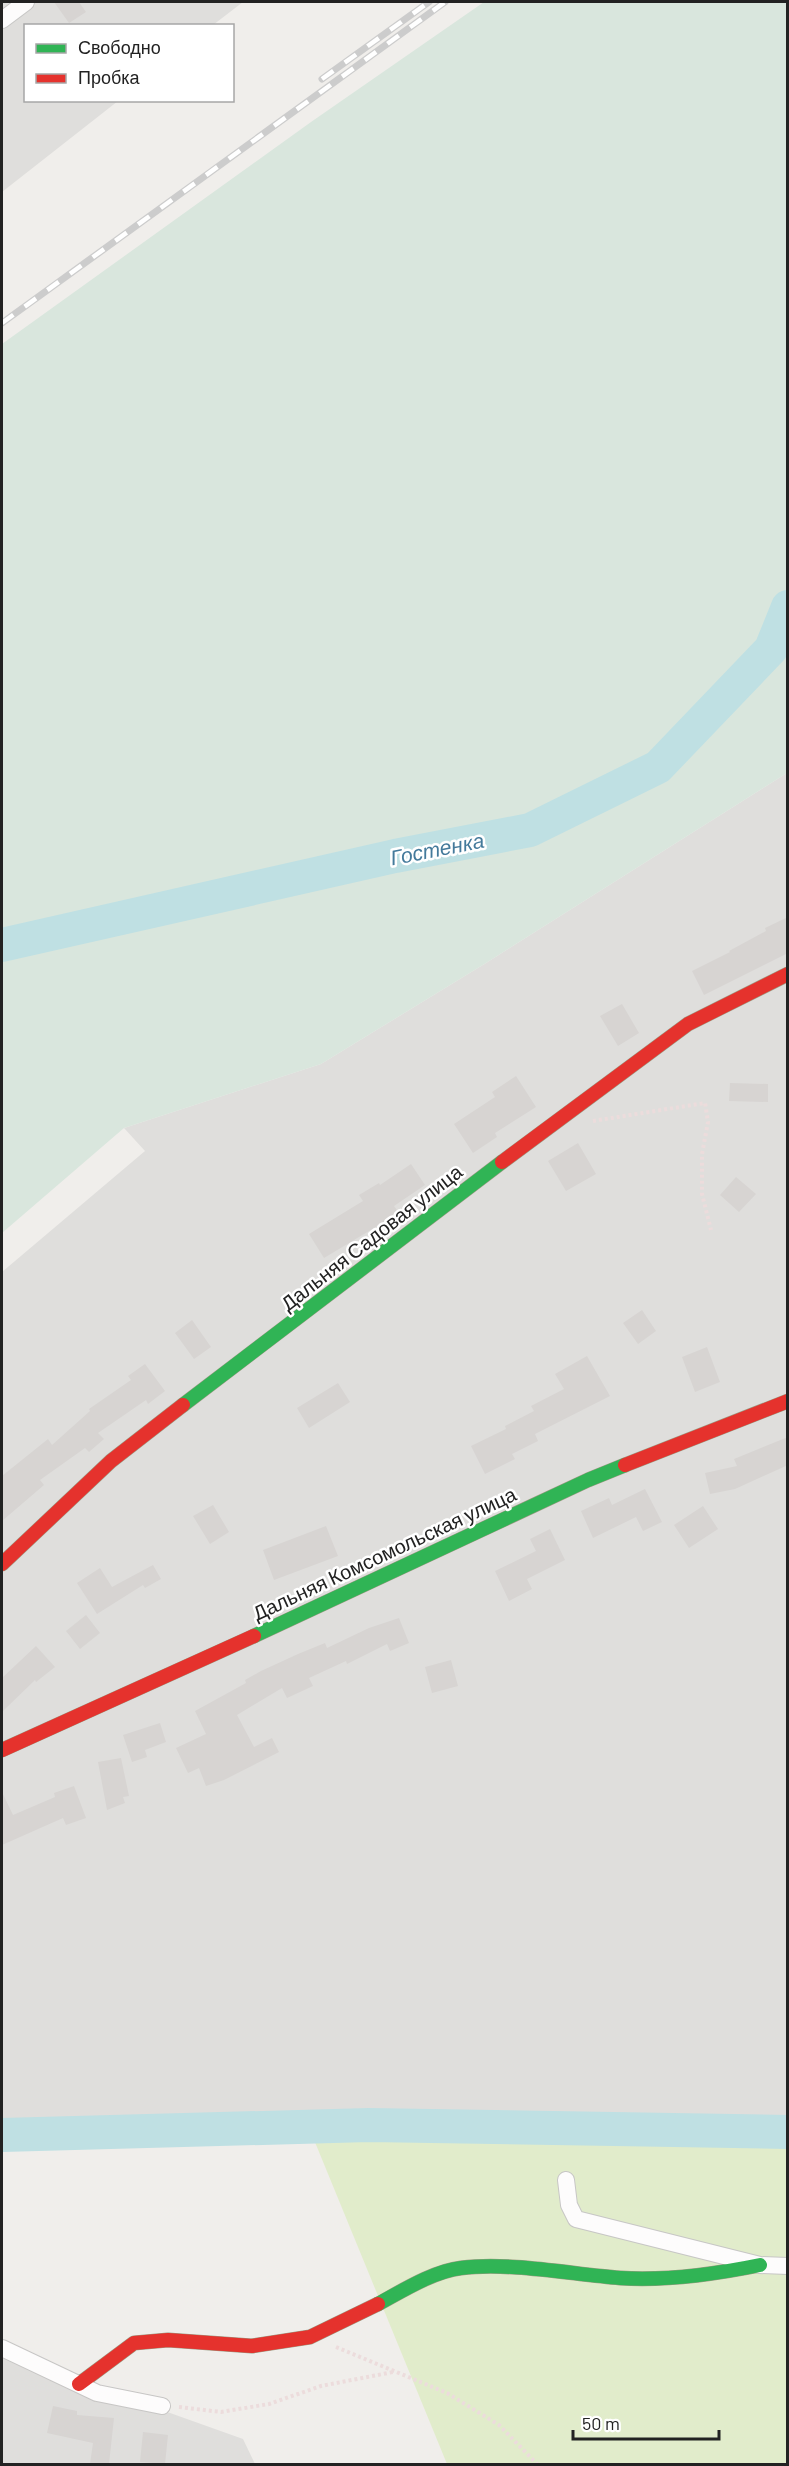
<svg xmlns="http://www.w3.org/2000/svg" width="789" height="2466" font-family="Barlow,sans-serif">
<style>
.residential{fill:#dfdedc}
.grass{fill:#e1eccb}
.wetland{fill:#d9e6dd}
.lines{fill:none;stroke-linecap:round;stroke-linejoin:round}
.river{stroke:#bfe0e3;stroke-width:34}
.building{fill:#d7d4d2}
.street-casing{stroke:#c7c6c5;stroke-width:18}
.fast-casing{stroke:#9b9a82;stroke-width:15}
.jam-casing{stroke:#9b9a82;stroke-width:15}
.path{stroke:#ecdcdc;stroke-width:4;stroke-dasharray:3 3;stroke-linecap:butt}
.street{stroke:#fdfcfc;stroke-width:16}
.fast{stroke:#30b455;stroke-width:14}
.jam{stroke:#e5322d;stroke-width:14}
.rail-casing{stroke:#ccc;stroke-width:7}
.rail{stroke:#fff;stroke-width:4.5;stroke-dasharray:14;stroke-linecap:butt}
.labels{text-anchor:middle;dominant-baseline:central;stroke-width:5;stroke-linejoin:round;paint-order:stroke}
.street-label{font-size:20px;fill:#222;stroke:#fff}
.water-label{font-size:21px;font-style:italic;fill:#447a9b;stroke:#fff}
</style>
<rect width="100%" height="100%" fill="#f0eeeb"/>
<path class="residential" d="M2,2H243L213,25L26,26V100L118,101L2,192Z
M787,773V2128L369,2122L2,2125V1272L145,1151L124,1128L321,1064L486,963Z
M2,2353L243,2439L255,2464H2Z"/>
<path class="grass" d="M310,2130L787,2136V2464H447Z"/>
<path class="wetland" d="M484,2H787V773L486,963L321,1064L124,1128L2,1233V344L311,122Z"/>
<g class="lines">
<path class="river" d="M2,945L395,856L530,830L658,767L771,649L788,607
M2,2135L369,2125L788,2132"/>
</g>
<path class="building" d="M54,2H79L86,12L69,23Z
M788,917V953L704,995L692,971L730,952L729,951L766,931L765,928Z
M622,1004L639,1033L618,1046L600,1016Z
M516,1076L536,1107L495,1133L497,1137L473,1153L454,1124L495,1097L492,1092Z
M730,1083L768,1084V1102L729,1101Z
M578,1143L596,1174L566,1191L548,1161Z
M411,1164L425,1185L394,1206L399,1213L324,1258L309,1234L363,1201L359,1195L379,1183L380,1185Z
M736,1177L756,1194L739,1212L720,1195Z
M642,1310L656,1331L638,1344L623,1323Z
M192,1320L211,1347L194,1359L175,1333Z
M707,1347L720,1382L695,1392L682,1357Z
M587,1356L610,1396L535,1434L538,1441L512,1454L515,1459L485,1474L471,1446L506,1429L505,1426L534,1411L531,1406L564,1389L555,1374Z
M145,1364L165,1391L148,1404L146,1400L98,1433L104,1439L89,1452L85,1448L40,1480L44,1485L2,1521V1476L48,1439L52,1445L90,1411L89,1409L131,1380L128,1376Z
M338,1383L350,1402L309,1428L297,1408Z
M788,1437V1465L735,1489L710,1494L705,1473L737,1466L734,1459Z
M645,1489L662,1522L643,1531L636,1517L593,1538L581,1511L609,1498L612,1505Z
M213,1505L229,1532L210,1544L193,1516Z
M703,1506L718,1529L689,1548L674,1525Z
M326,1526L338,1556L274,1580L263,1550Z
M550,1529L565,1560L527,1579L532,1589L509,1601L495,1571L536,1551L530,1539Z
M153,1565L161,1579L145,1588L143,1585L97,1614L77,1583L100,1568L112,1587Z
M86,1615L100,1633L80,1649L66,1631Z
M399,1618L409,1643L390,1651L387,1644L347,1664L346,1661L309,1678L313,1686L287,1698L282,1688L237,1715L254,1747L272,1738L279,1752L224,1780L206,1786L199,1768L188,1773L176,1748L206,1734L195,1711L246,1683L245,1680L261,1671L298,1654L325,1643L327,1648L369,1628Z
M36,1646L55,1667L36,1682L35,1680L2,1712V1678Z
M451,1660L458,1686L432,1693L425,1667Z
M160,1723L166,1742L145,1750L147,1757L132,1762L123,1735Z
M121,1758L129,1796L123,1797L125,1803L107,1810L98,1762Z
M74,1786L86,1818L66,1825L63,1818L2,1845V1792L13,1815L55,1797L54,1793Z
M53,2406L77,2411V2415L114,2418L109,2464H90L93,2443L47,2433Z
M143,2432L168,2435L165,2464L140,2462Z"/>
<g class="lines">
<g class="street-casing">
<path id="street" d="M2,20L26,2
M566,2180L569,2205L576,2219L760,2265L788,2266
M2,2348L97,2393L162,2406"/>
</g>
<g class="fast-casing">
<path id="fast" d="M183,1405L502,1162
M254,1636L588,1480L625,1465
M378,2304C402,2291 434,2271 461,2268C510,2262 570,2274 620,2278C665,2281 716,2274 760,2265"/>
</g>
<g class="jam-casing">
<path id="jam" d="M502,1162L688,1024L788,974
M625,1465L788,1401
M2,1564L111,1461L183,1405
M2,1750L254,1636
M79,2384L134,2343L168,2340L252,2346L310,2337L378,2304"/>
</g>
<path class="path" d="M593,1121L705,1103L708,1122L702,1154V1194L711,1230
M336,2347L447,2393L499,2425L537,2464
M179,2407L221,2412L269,2404L321,2386L393,2372"/>
<use href="#street" class="street"/>
<use href="#fast" class="fast"/>
<use href="#jam" class="jam"/>
<g class="rail-casing">
<path id="rail" d="M322,79L429,2
M2,323L445,2"/>
</g>
<use href="#rail" class="rail"/>
</g>
<g class="labels">
<g class="street-label">
<text transform="translate(371 1237) rotate(-38)">Дальняя Садовая улица</text>
<text transform="translate(384 1553) rotate(-25)">Дальняя Комсомольская улица</text>
</g>
<g class="water-label">
<text transform="translate(437 848) rotate(-11)">Гостенка</text>
</g>
</g>
<rect width="789" height="2466" fill="none" stroke="#222222" stroke-width="6"/>
<rect x="24" y="24" width="210" height="78" fill="#ffffff" stroke="#a7a7a7" stroke-width="1.5"/>
<rect x="36" y="44" width="30" height="9" fill="#30b455" stroke="#a7a7a7" stroke-width="1.5"/>
<text x="78" y="54" font-size="18" fill="#222222">Свободно</text>
<rect x="36" y="74" width="30" height="9" fill="#e5322d" stroke="#a7a7a7" stroke-width="1.5"/>
<text x="78" y="84" font-size="18" fill="#222222">Пробка</text>
<path d="M573 2430v9h146v-9" fill="none" stroke="#222222" stroke-width="3"/>
<text x="582" y="2430" font-size="18" fill="#222222" stroke="#ffffff" stroke-width="4.5" paint-order="stroke">50 m</text>
</svg>
